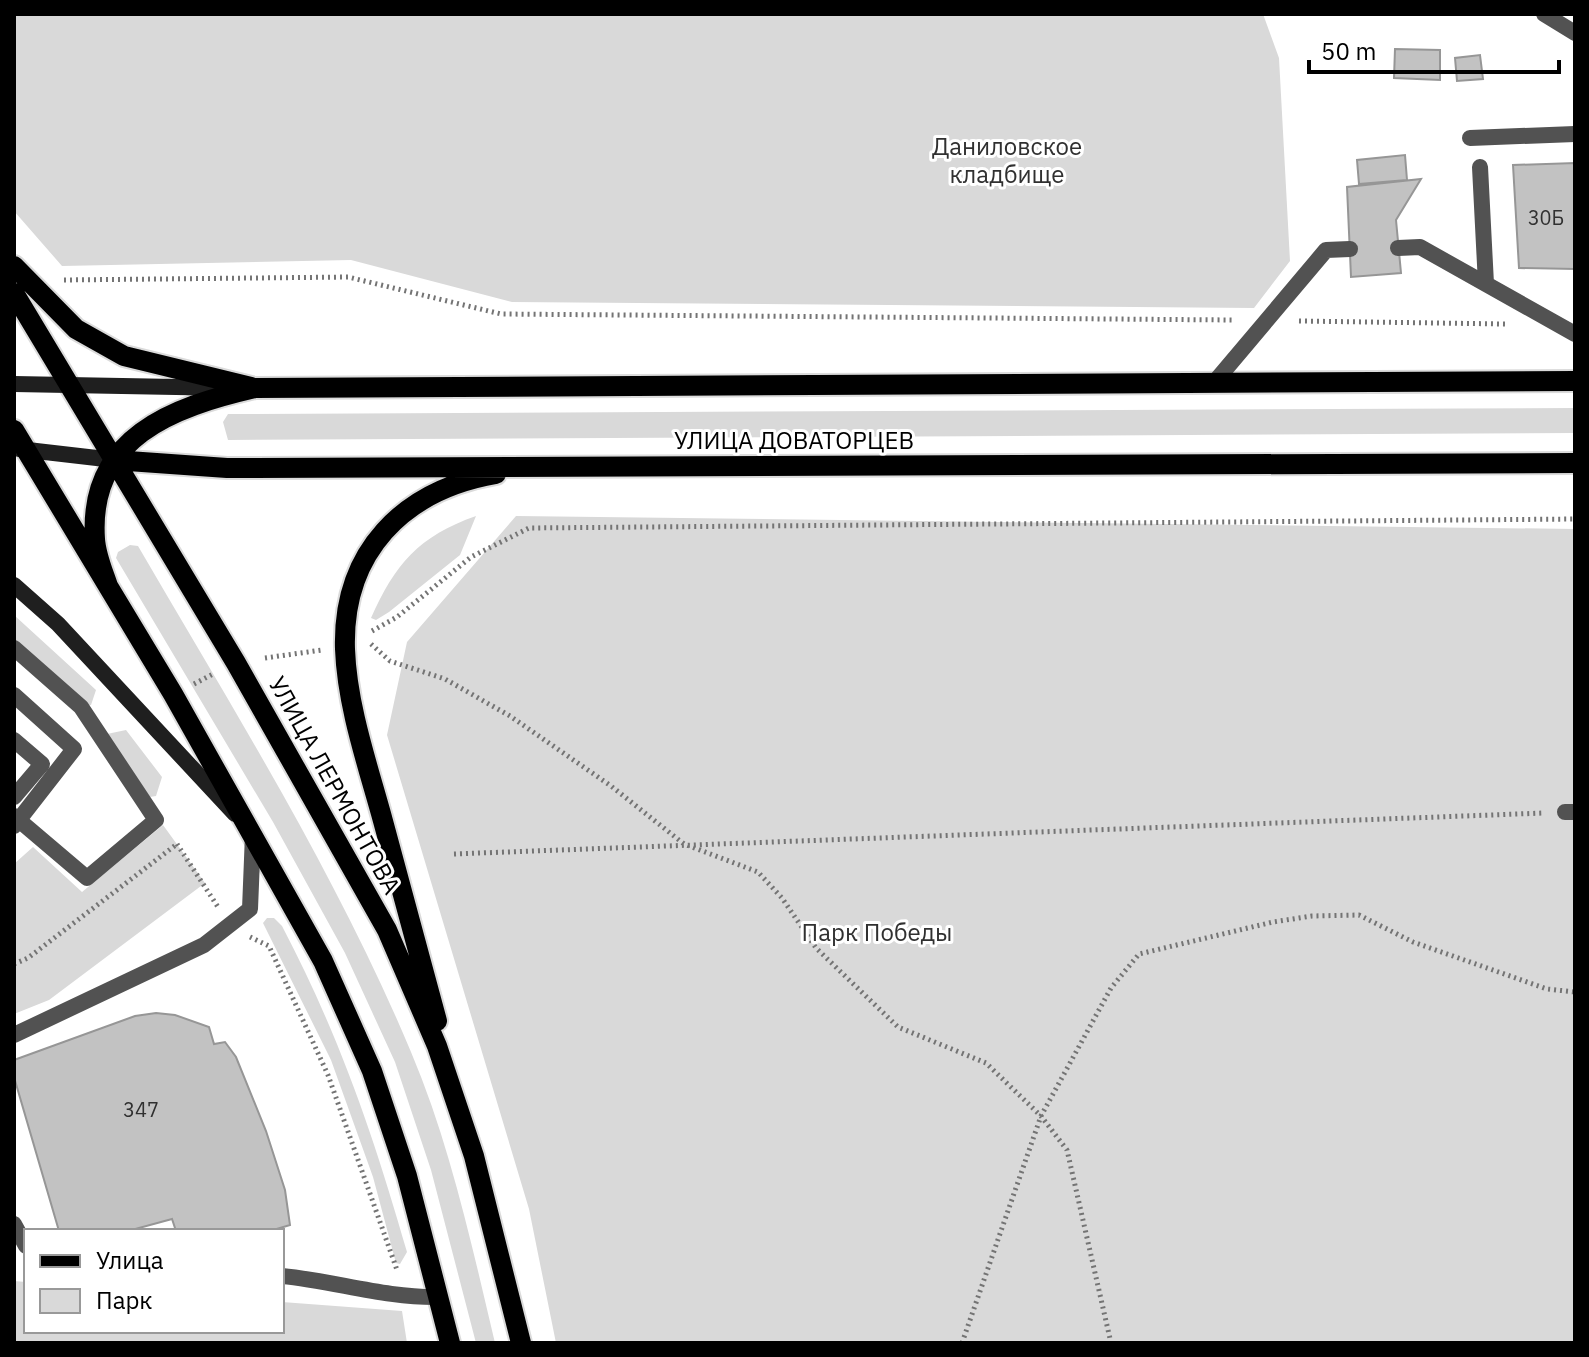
<svg xmlns="http://www.w3.org/2000/svg" width="1589" height="1357" font-family="'IBM Plex Sans',sans-serif">
<style>
.green{fill:#d9d9d9}
.building{fill:#c2c2c2;stroke:#969696;stroke-width:2}
.lines{fill:none;stroke-linecap:round;stroke-linejoin:round}
.primary-casing{stroke:#dbdbdb;stroke-width:24}
.path{stroke:#747474;stroke-width:5;stroke-dasharray:2 4;stroke-linecap:butt}
.service{stroke:#525252;stroke-width:16}
.secondary{stroke:#1f1f1f;stroke-width:16}
.primary{stroke:#000;stroke-width:20}
.labels{text-anchor:middle;dominant-baseline:central;stroke-width:6;stroke-linejoin:round;paint-order:stroke}
.number-label{font-size:20px;fill:#303030}
.park-label{font-size:24px;fill:#303030;stroke:#fff}
.street-label{font-size:24px;fill:#000;stroke:#fff}
</style>
<rect width="100%" height="100%" fill="#fff"/>
<path class="green" d="M14,14H1263L1279,58L1290,261L1254,308L512,302L351,260L62,266L14,211Z
M1575,408V433L228,440L223,422L228,414Z
M476,516L460,555L389,612L376,620L371,618C395,564 419,536 476,516Z
M516,516L1575,529V1343H556L529,1209L387,735L407,642Z
M130,545L138,546C234,711 337,875 411,1052C450,1144 472,1246 495,1343H476L431,1170L395,1062L345,953L273,822L116,558L118,552Z
M14,615L96,690L91,705L84,706L14,645Z
M126,730L162,777L156,796L150,797L107,734Z
M163,825L205,883L49,1000L14,1014V864L33,847L82,892Z
M267,918H274L282,926C340,1037 373,1134 407,1252L400,1264L396,1263L373,1177L331,1060L263,923Z
M14,1281L26,1282V1331H282V1302L402,1311L407,1343H14Z"/>
<path class="building" d="M1395,49L1440,50V80L1394,78Z
M1480,55L1483,79L1457,81L1455,58Z
M1405,155L1407,180L1359,184L1357,160Z
M1575,163V269L1519,268L1513,165Z
M1421,179L1396,220L1401,273L1351,277L1347,187Z
M156,1013L175,1015L209,1027L214,1044L225,1042L236,1057L266,1131L285,1190L290,1225L270,1231H176L172,1219L128,1231H59L14,1077V1060L135,1016Z"/>
<g class="lines">
<g class="primary-casing">
<path id="primary" d="M14,266L76,329L124,356L251,387
M14,293L236,663L387,930L437,1046L474,1156L521,1343
M14,430L173,694L323,961L372,1071L407,1176L450,1343
M114,460L227,468L1575,463
M108,586C103,571 96,555 95,539C88,437 173,407 255,388L1575,381
M437,1021C419,954 401,888 383,821C368,766 347,706 345,649C342,552 403,490 496,474"/>
</g>
<path class="path" d="M64,280L348,277L501,314L1233,320
M1299,321L1505,324
M372,631L397,617L471,557L529,528L1575,519
M371,644L390,661L445,679L510,716L611,786L684,844L758,872L782,898L816,948L898,1027L986,1063L1041,1116L1067,1150L1111,1343
M265,658L322,650
M194,684L213,674
M177,844L218,907
M454,854L1544,813
M250,937L269,946L328,1075L397,1270
M14,964L28,958L177,844
M962,1343L1041,1116L1111,988L1139,954L1273,922L1312,916L1359,915L1413,942L1547,989L1575,992"/>
<path class="service" d="M1544,14L1575,33
M1470,138L1575,134
M1480,167L1486,284
M1398,248L1420,247L1575,334
M1213,384L1326,250L1350,249
M14,648L81,707L156,820L87,878L14,816
M14,695L74,749L14,826
M14,740L42,764L14,797
M1565,812H1575
M14,1035L204,945L250,909L253,834
M14,1224L26,1246
M282,1276C335,1281 385,1298 439,1297"/>
<path class="secondary" d="M14,384L230,388
M19,449L114,460
M14,585L58,624L235,814"/>
<use href="#primary" class="primary"/>
</g>
<g class="labels">
<g class="number-label">
<text x="1546" y="217">30Б</text>
<text x="141" y="1109">347</text>
</g>
<g class="park-label">
<text x="1007" y="146">Даниловское<tspan x="1007" dy="28">кладбище</tspan></text>
<text x="877" y="932">Парк Победы</text>
</g>
<g class="street-label">
<text x="794" y="440">УЛИЦА ДОВАТОРЦЕВ</text>
<text transform="translate(335 785) rotate(61)">УЛИЦА ЛЕРМОНТОВА</text>
</g>
</g>
<rect width="1589" height="1357" fill="none" stroke="#000000" stroke-width="32"/>
<rect x="24" y="1229" width="260" height="104" fill="#ffffff" stroke="#999999" stroke-width="2"/>
<rect x="40" y="1255" width="40" height="12" fill="#000000" stroke="#999999" stroke-width="2"/>
<text x="96" y="1269" font-size="24" fill="#000000">Улица</text>
<rect x="40" y="1289" width="40" height="24" fill="#d9d9d9" stroke="#999999" stroke-width="2"/>
<text x="96" y="1309" font-size="24" fill="#000000">Парк</text>
<path d="M1309 60v12h250v-12" fill="none" stroke="#000000" stroke-width="4"/>
<text x="1321" y="60" font-size="24" fill="#000000" stroke="#ffffff" stroke-width="6" paint-order="stroke">50 m</text>
</svg>
